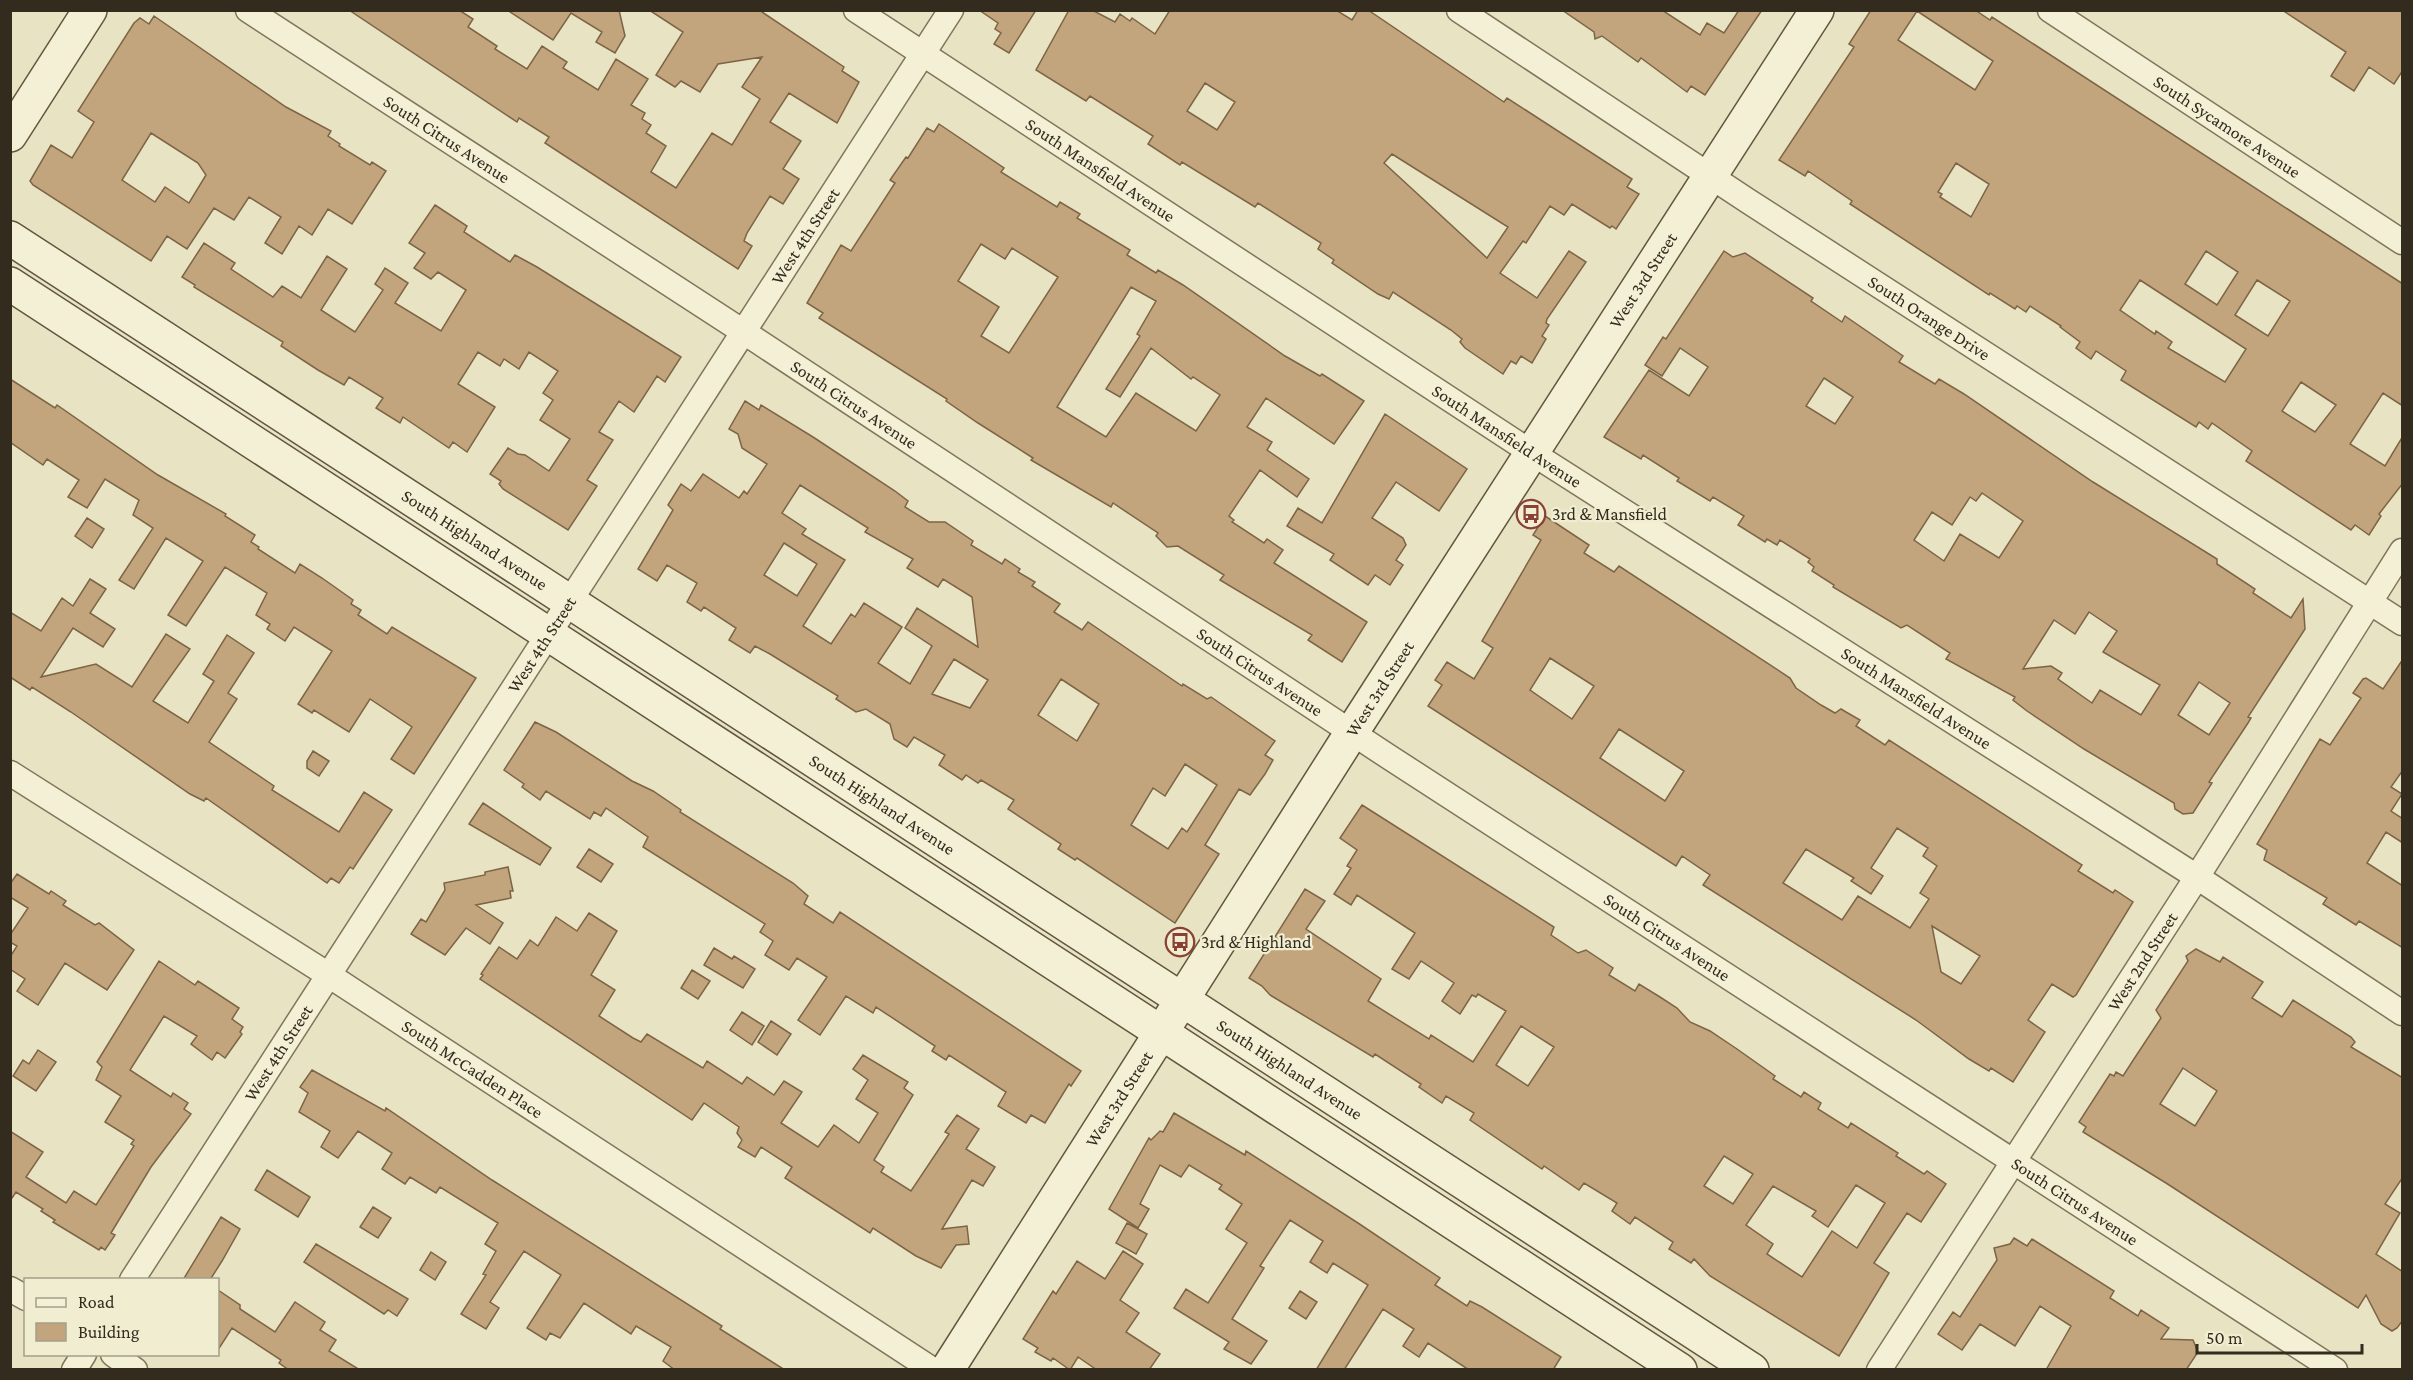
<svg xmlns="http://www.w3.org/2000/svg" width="2413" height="1380" font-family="'Crimson Pro',serif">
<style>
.building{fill:#c2a57d;stroke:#7c6445;stroke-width:1.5;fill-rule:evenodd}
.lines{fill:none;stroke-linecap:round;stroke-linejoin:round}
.minor-casing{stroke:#80755c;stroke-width:27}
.secondary-casing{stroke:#62563f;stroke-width:36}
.minor{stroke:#f4f0d5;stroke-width:24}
.secondary{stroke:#f4f0d5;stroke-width:33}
.labels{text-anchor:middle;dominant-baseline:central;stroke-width:4.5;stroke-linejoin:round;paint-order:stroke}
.street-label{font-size:18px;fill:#322b1e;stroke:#f0edd1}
.poi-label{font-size:18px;fill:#322b1e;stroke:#f0edd1;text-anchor:start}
</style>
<rect width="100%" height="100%" fill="#e8e3c3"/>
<path class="building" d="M349,10H459L473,19L468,27L497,46L495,49L527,69L542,46L567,62L563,68L598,90L616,59L648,79L631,105L645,113L642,119L651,125L646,133L666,146L651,172L676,188L712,133L732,145L760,99L742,87L762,57L718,64L700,92L681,81L675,87L656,75L683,32L649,10H759L844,67L842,71L859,82L837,123L789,93L770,122L801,141L783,169L799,179L783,204L770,196L747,233L744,241L752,246L738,269L545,143L549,137L519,118L517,122Z
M507,10H619L625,36L615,53L596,42L602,32L571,13L553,40Z
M979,10H1036L1009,53L994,44L1001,33L995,29L998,23Z
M1069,10H1092L1115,22L1120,14L1130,21L1132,18L1155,34L1170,10H1336L1352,20L1358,10H1368L1504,102L1507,98L1632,179L1627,187L1639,194L1616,229L1612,226L1610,228L1572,204L1564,215L1550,206L1526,243L1523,241L1500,273L1537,298L1569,251L1586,262L1547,319L1546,323L1549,325L1542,336L1546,339L1532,363L1521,356L1516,364L1511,361L1503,374L1465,348L1460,342L1462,339L1451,330L1393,292L1389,299L1378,294L1332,263L1334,260L1318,249L1321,243L1258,203L1255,207L1182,162L1180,165L1148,144L1153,136L1090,96L1086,101L1036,70ZM1205,83L1235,102L1217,130L1187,111ZM1392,154L1508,227L1487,258L1384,163Z
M1562,10H1662L1700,35L1707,23L1724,33L1739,10H1762L1705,95L1691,86L1687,92L1641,58L1638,62L1602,36L1595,39L1594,32Z
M1871,10H1975L1990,20L1992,17L2403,284V406L2383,393L2350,444L2385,466L2403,436V483L2379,514L2381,516L2369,535L2355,525L2351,530L2246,461L2252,451L2212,423L2208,429L2199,422L2196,427L2121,380L2126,371L2096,351L2091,359L2076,348L2080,342L2060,327L2061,326L2030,306L2026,312L2017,306L2015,309L1990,293L1989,295L1850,204L1852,201L1808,171L1805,176L1779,160L1854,47L1849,44ZM1917,11L1993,61L1975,90L1898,40ZM1956,163L1989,184L1971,217L1940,197L1942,194L1938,192ZM2206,251L2238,272L2217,305L2185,284ZM2140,280L2246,349L2225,382L2168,348L2172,342L2156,331L2155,334L2120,310ZM2257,280L2290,301L2268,336L2235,315ZM2301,382L2336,405L2315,432L2282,411Z
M2282,10H2403V70L2394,84L2369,67L2354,91L2331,76L2346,52Z
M154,16L286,107L331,131L328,136L340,144L339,146L370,165L372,162L386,171L352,224L328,209L312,235L299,226L282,254L265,243L281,217L249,197L234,220L214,208L187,249L167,236L151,261L33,185L30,181L51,145L72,158L94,122L78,111L134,23L140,18L149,24ZM151,133L198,163L206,175L189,203L165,187L155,202L122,180Z
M939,124L1004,168L1001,172L1057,207L1060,202L1080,214L1077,218L1130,250L1127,255L1156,273L1158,270L1183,285L1285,356L1320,376L1322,374L1364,401L1334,444L1266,398L1247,427L1272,442L1267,450L1309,479L1297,497L1260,470L1229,516L1234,520L1232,522L1264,543L1267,539L1283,550L1274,563L1367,622L1342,662L1308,640L1312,635L1220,580L1224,575L1178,546L1167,547L1156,536L1158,533L1113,503L1111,507L1031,460L1033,458L978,423L946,401L947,399L819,318L823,313L807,303L841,245L851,251L895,183L890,180L906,157L908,158L927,128L934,132ZM981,244L1005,259L1012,248L1058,277L1009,353L981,336L999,307L958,281ZM1131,287L1156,301L1137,334L1140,336L1106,389L1120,397L1151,348L1191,379L1193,377L1220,395L1196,431L1136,393L1106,437L1057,407Z
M435,205L467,226L464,232L510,262L515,255L537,267L681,357L665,382L657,376L634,412L619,401L599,432L613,440L587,480L597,486L568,530L503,489L499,484L501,481L490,474L508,448L518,454L525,455L549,471L570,439L540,420L553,400L543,393L558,371L529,352L519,369L504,359L500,366L478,352L458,384L495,407L467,452L453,442L449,448L403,417L400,423L376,408L383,398L349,377L344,385L318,370L281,346L283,342L194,287L195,285L182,277L204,243L235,263L231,269L273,297L282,286L301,298L327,256L347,269L321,310L355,332L383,290L375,284L385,268L408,283L395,303L441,331L466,290L438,272L431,279L414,268L425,253L409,243Z
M1724,251L1733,257L1745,253L1813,298L1811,301L1842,322L1845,316L1903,356L1899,362L1935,384L1939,379L1964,394L2093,482L2217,559V564L2255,589L2253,593L2291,618L2303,599L2305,629L2248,717L2251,718L2248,723L2209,782L2212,783L2193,813L2183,814L2175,809L2174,803L2084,749L2027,711L2013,700L2015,697L1946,659L1950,653L1907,625L1901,628L1833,587L1834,585L1812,571L1814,567L1808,562L1810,559L1780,540L1777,545L1767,539L1765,542L1738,525L1744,516L1713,497L1710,501L1677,481L1679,478L1643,455L1641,459L1604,437L1649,370L1689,396L1708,367L1680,348L1662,376L1645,365L1663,337L1666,339ZM1824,378L1853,397L1835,424L1806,406ZM1982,493L2023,521L1999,558L1960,534L1944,561L1914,540L1932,512L1952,525L1970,497L1976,501ZM2089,612L2117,631L2103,652L2160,685L2141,715L2100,690L2092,703L2058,679L2062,673L2051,666L2023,669L2054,620L2075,634ZM2199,682L2230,703L2209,735L2178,715Z
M10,379L55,408L57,405L158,475L226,514L225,516L255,535L251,542L259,547L258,549L295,573L300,564L322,578L353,600L351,604L361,610L358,615L387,634L392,627L476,678L414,774L391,759L412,727L370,699L349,732L314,710L312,713L298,704L332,651L294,627L285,641L267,629L270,624L256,615L267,593L225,567L186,626L168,615L203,561L166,538L134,589L119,580L153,528L133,515L139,500L105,479L87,508L68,497L79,480L47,459L43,465L10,442Z
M745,401L759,410L761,405L813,437L895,491L908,501L905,507L929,522H945L973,541L971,545L1002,564L1005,559L1020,569L1018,572L1035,582L1032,586L1060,604L1054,612L1082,630L1088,622L1182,686L1183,684L1207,699L1211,697L1275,741L1265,755L1273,760L1265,774L1250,795L1239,789L1205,845L1219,854L1175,923L1077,858L1075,860L1058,849L1061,844L1008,809L1014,800L981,780L978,783L966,775L962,780L939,765L945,755L914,737L907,747L894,739L890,724L866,709L856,712L836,699L838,696L770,654L755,646L750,653L729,640L736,628L704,607L701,611L687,602L697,583L667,565L657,581L638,569L673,510L668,505L681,484L691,491L703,474L739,498L744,491L747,494L767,464L742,448L738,434L729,429ZM800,485L868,528L865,532L913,559L907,568L938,587L943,579L972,597L978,647L917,608L905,628L932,646L910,684L878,663L902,627L864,603L855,617L851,614L831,644L803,626L845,560L802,534L806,529L782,513ZM784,543L817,564L797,596L764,575ZM954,659L988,680L970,708L932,694ZM1061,679L1099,704L1077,741L1038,715ZM1185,764L1217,785L1187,832L1182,828L1168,849L1131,825L1153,788L1165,796Z
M1385,414L1467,469L1439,511L1396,482L1372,518L1403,538L1406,545L1396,560L1403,565L1390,585L1375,575L1368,585L1330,560L1334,554L1287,526L1298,508L1322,523Z
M1545,516L1589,545L1584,553L1614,572L1619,566L1790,678L1796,688L1821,705L1835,713L1841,709L1846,712L1860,720L1856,726L1885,745L1889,740L2082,865L2078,871L2113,893L2115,890L2133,902L2076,995L2073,997L2052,984L2028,1020L2045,1032L2013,1082L1991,1068L1989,1071L1969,1059L1916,1020L1703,885L1710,875L1682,856L1676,866L1428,706L1442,685L1435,680L1447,662L1474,679L1493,648L1482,641L1541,540L1533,535ZM1550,658L1594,686L1572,719L1530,690ZM1619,729L1684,771L1665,801L1600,758ZM1897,828L1928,848L1923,856L1937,866L1920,893L1929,899L1910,928L1858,896L1842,920L1783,883L1806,849L1854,878L1851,881L1871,894L1883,876L1871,868ZM1932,926L1980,956L1961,984L1941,972Z
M87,518L104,529L92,548L75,536Z
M90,579L106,589L90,613L115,629L103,647L73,628L41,677L96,664L132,687L166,634L190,649L153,701L188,723L214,681L203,674L227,635L254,653L228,693L237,699L209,742L274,786L272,790L339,832L364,792L392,810L353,869L350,867L339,883L331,878L327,883L206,798L204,801L190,794L71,712L32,687L30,690L10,677V612L41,631L62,598L73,606Z
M2403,659V770L2391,787L2402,794L2391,811L2403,819V843L2386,832L2367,863L2403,886V948L2359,921L2356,925L2323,904L2327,898L2264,860L2267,850L2257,844L2320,739L2330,745L2361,698L2353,693L2363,679L2366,678L2383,689Z
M535,722L556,732L632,781L653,791L681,810L680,812L793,883L808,896L804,904L833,923L840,912L1081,1071L1071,1086L1069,1084L1045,1123L1031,1115L1026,1123L998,1106L1006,1092L949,1055L946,1060L932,1051L935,1046L876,1007L873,1013L846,996L820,1035L798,1020L827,977L797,958L789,970L765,955L773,941L760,932L765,924L643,847L648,837L606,808L601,816L594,812L590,819L546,791L540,800L522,787L524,784L504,770Z
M313,751L329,761L319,776L307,768V761Z
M483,803L551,848L540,865L469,824Z
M1362,805L1554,927L1551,935L1578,953L1586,950L1613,968L1609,975L1635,991L1639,984L1660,997L1677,1008L1690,1022L1710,1031L1737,1049L1775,1076L1773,1079L1801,1097L1804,1092L1821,1103L1818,1109L1848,1128L1851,1123L1898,1153L1896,1156L1924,1174L1927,1171L1946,1184L1921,1222L1907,1213L1876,1260L1874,1263L1889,1273L1839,1356L1710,1276L1694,1259L1691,1263L1669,1249L1673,1242L1635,1217L1630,1224L1612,1211L1617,1203L1584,1183L1579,1190L1544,1166L1542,1169L1470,1120L1474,1113L1446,1096L1442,1103L1419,1087L1421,1084L1375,1054L1373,1057L1270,995L1262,986L1249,978L1305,889L1325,901L1306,929L1381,979L1368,1001L1429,1039L1431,1035L1473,1062L1506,1011L1478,994L1476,997L1472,995L1460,1014L1442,1001L1454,983L1421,961L1409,979L1392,969L1415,933L1357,895L1351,905L1334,894L1351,868L1347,866L1357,850L1340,838ZM1521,1026L1554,1047L1528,1086L1496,1065ZM1724,1156L1753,1174L1733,1204L1704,1186ZM1856,1185L1885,1203L1857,1248L1832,1231L1802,1277L1767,1254L1773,1244L1746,1225L1773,1186L1816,1211L1812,1216L1828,1227Z
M589,849L613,864L601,882L577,867Z
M508,867L513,891H510L511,898L476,905L503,923L490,944L466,928L445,955L411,934L421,919L426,922L445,890L444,883L485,875V872Z
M17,874L49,894L51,891L66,901L63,905L95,925L99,923L134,950L107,990L65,963L38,1005L17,991L25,979L10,969V957L17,946L10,942V935L28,908L10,897V884Z
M589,913L617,931L591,975L615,990L599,1016L633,1038L641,1042L647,1034L703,1068L707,1061L742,1084L747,1077L774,1095L784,1081L802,1092L781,1123L818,1147L834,1125L859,1143L878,1113L856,1099L868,1080L853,1069L863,1055L908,1082L904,1088L913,1095L874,1160L884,1167L881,1172L911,1191L949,1134L945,1132L957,1115L979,1129L966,1149L995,1167L983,1186L972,1180L942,1229L967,1226L969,1244L956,1245L941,1268L916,1256L873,1228L870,1233L785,1178L792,1167L761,1147L755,1157L738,1147L742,1140L737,1133L739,1127L704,1103L692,1120L480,979L483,975L481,974L499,947L517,959L530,940L538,946L556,917L577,931Z
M714,948L732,959L734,956L755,969L743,988L704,965Z
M2196,949L2220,962L2223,957L2263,982L2252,998L2282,1017L2293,1000L2351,1037L2355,1042L2351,1047L2403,1078V1177L2385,1204L2400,1213L2376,1254L2403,1272V1320L2397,1328L2392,1331L2381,1324L2366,1295L2358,1308L2166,1183L2083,1132L2086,1127L2079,1122L2110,1074L2114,1076L2116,1072L2123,1076L2132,1062L2161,1018L2156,1010L2188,961L2186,956ZM2183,1068L2217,1091L2195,1126L2160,1104Z
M159,961L195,985L198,981L239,1008L232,1019L243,1027L240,1032L242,1034L225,1058L217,1052L212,1060L191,1044L197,1036L164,1016L130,1070L171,1097L173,1093L188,1103L184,1109L191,1114L151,1167L111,1233L115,1235L105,1250L101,1247L99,1250L53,1222L55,1220L41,1211L43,1209L16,1192L10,1201V1131L43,1152L26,1177L66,1203L74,1191L96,1205L134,1146L131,1144L134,1140L105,1122L121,1096L96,1080L102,1067L97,1062Z
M692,970L710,981L698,999L681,988Z
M742,1012L764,1026L752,1045L730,1030Z
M771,1021L791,1034L777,1055L758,1042Z
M38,1050L56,1062L36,1091L13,1076L23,1060L29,1064Z
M312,1070L385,1111L386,1108L492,1180L722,1326L720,1329L785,1370H675L663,1361L671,1347L636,1326L631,1334L584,1303L560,1338L550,1333L546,1340L527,1328L561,1275L524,1251L490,1302L499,1308L486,1329L461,1314L486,1275L483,1274L496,1251L485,1244L498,1223L440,1187L436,1193L410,1177L405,1184L382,1169L392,1153L358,1131L338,1158L321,1147L330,1131L299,1112L308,1093L300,1087Z
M1174,1113L1245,1155L1246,1151L1358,1223L1440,1278L1435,1285L1467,1306L1470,1301L1482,1307L1561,1357L1553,1370H1469L1428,1343L1419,1357L1403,1346L1414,1329L1383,1309L1344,1370H1316L1368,1285L1333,1263L1327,1273L1310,1262L1323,1241L1290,1220L1260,1266L1264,1268L1232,1319L1267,1341L1251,1364L1224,1349L1229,1342L1174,1308L1186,1289L1208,1303L1247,1243L1226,1229L1242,1204L1219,1189L1222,1185L1189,1165L1181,1177L1160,1165L1140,1204L1149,1209L1138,1228L1109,1209L1149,1138L1151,1140L1160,1131L1163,1132Z
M267,1170L310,1197L298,1217L255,1190Z
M373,1207L391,1218L378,1238L360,1227Z
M221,1217L240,1229L222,1261L210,1280H183Z
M1127,1223L1147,1234L1136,1254L1116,1243Z
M2014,1238L2027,1246L2032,1239L2114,1291L2110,1298L2138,1316L2141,1310L2169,1328L2161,1339L2193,1340L2198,1352L2186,1370H2046L2071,1326L2040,1306L2015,1346L1980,1324L1962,1350L1938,1334L1953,1312L1960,1317L1997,1260L1994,1248L2010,1244Z
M316,1244L408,1299L397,1316L388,1310L384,1314L304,1262Z
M1123,1251L1143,1264L1120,1300L1139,1313L1126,1332L1160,1354L1149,1370H1097L1078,1357L1070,1370L1053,1358L1051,1361L1035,1352L1038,1348L1023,1339L1053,1291L1056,1294L1077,1261L1105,1279Z
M431,1252L446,1262L435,1280L420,1270Z
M218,1290L240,1305V1309L275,1332L295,1302L325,1322L320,1330L336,1340L329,1351L360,1370H289L279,1363L281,1360L232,1328L218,1350Z
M1300,1291L1317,1302L1306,1319L1289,1308Z"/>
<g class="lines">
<g class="minor-casing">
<g id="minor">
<path id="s1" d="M248,10L759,342L1389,757L2335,1370"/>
<path id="s2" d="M856,10L1532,453L2197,877L2402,1013"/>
<path id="s3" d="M1459,10L1748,201L2402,623"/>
<path id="s4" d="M2050,10L2402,242"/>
<path id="s5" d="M10,773L327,974L933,1370"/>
<path id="s6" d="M132,1280L951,10"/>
<path d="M10,1289L26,1298"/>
<path d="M113,1354L135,1370"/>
<path d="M74,1370L84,1354"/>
<path id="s7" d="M1879,1370L2197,877L2402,551"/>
</g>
</g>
<g class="secondary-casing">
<g id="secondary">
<path d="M10,135L90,10"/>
<path id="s8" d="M10,238L1752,1370"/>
<path d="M10,284L1680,1370"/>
<path id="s9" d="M947,1370L1352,732L1817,10"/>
</g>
</g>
<use href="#minor" class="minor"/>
<use href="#secondary" class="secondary"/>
</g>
<defs>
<g id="bus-ring" transform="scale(1.5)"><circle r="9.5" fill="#f0edd1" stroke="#884133" stroke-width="1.5"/><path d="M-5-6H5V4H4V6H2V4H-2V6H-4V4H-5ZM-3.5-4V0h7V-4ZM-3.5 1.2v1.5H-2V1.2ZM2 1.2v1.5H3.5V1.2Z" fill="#884133"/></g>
</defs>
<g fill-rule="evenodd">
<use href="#bus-ring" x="1531" y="514"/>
<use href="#bus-ring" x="1180" y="942"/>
</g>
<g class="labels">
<g class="street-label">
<text stroke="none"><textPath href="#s4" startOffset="212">South Sycamore Avenue</textPath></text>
<text stroke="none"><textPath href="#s1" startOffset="237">South Citrus Avenue</textPath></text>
<text stroke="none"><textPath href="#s2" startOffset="292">South Mansfield Avenue</textPath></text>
<text stroke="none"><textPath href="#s6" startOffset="1242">West 4th Street</textPath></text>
<text stroke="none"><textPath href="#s9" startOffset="1293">West 3rd Street</textPath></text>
<text stroke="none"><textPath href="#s3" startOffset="562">South Orange Drive</textPath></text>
<text stroke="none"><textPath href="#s1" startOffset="723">South Citrus Avenue</textPath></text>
<text stroke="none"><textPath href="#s2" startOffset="778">South Mansfield Avenue</textPath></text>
<text stroke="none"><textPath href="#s8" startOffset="554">South Highland Avenue</textPath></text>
<text stroke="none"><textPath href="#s6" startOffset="756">West 4th Street</textPath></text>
<text stroke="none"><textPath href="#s1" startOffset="1209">South Citrus Avenue</textPath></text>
<text stroke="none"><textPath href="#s9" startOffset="807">West 3rd Street</textPath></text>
<text stroke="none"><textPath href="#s2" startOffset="1264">South Mansfield Avenue</textPath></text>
<text stroke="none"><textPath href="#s8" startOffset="1040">South Highland Avenue</textPath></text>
<text stroke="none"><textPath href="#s1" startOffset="1695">South Citrus Avenue</textPath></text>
<text stroke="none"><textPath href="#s7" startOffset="486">West 2nd Street</textPath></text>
<text stroke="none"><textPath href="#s6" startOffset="270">West 4th Street</textPath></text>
<text stroke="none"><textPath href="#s8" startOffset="1526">South Highland Avenue</textPath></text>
<text stroke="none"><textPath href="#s5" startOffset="549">South McCadden Place</textPath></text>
<text stroke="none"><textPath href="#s9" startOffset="321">West 3rd Street</textPath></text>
<text stroke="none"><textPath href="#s1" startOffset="2181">South Citrus Avenue</textPath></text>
</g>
<g class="poi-label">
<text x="1552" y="514">3rd &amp; Mansfield</text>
<text x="1201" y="942">3rd &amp; Highland</text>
</g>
</g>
<rect width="2413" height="1380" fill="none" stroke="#322b1e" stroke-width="24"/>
<rect x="24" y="1278" width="195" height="78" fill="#f0edd1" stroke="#a49f89" stroke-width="1.5"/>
<rect x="36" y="1298" width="30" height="9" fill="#f4f0d5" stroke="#a49f89" stroke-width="1.5"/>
<text x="78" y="1308" font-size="18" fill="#322b1e">Road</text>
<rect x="36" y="1323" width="30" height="18" fill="#c2a57d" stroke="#a49f89" stroke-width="1.5"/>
<text x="78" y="1338" font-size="18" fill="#322b1e">Building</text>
<path d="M2197 1344v9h165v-9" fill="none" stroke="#322b1e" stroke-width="3"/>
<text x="2206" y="1344" font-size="18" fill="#322b1e" stroke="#f0edd1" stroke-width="4.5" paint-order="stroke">50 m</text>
</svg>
